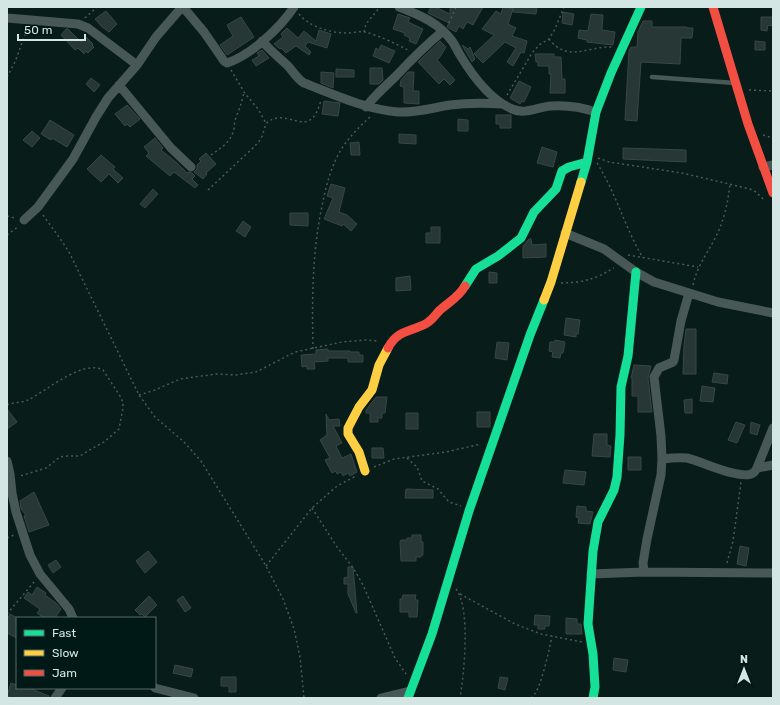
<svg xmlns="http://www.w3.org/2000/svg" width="780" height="705" font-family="Rubik,sans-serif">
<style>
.building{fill:#263735;stroke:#384745}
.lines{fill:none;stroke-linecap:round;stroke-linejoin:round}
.path{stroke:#4c5a58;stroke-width:1.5;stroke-dasharray:2 3;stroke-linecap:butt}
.lane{stroke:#475856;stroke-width:4.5}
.street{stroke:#475856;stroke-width:9}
.fast{stroke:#16e098;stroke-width:9}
.slow{stroke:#ffcf43;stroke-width:9}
.jam{stroke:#f24e42;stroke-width:9}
</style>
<rect width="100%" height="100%" fill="#081c1a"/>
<path class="building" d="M431,7H435L450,14V7H483L473,25L467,22L463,29L459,26L456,32L447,27L449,23L428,13Z
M503,7L513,9L508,24L516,28L512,36L527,41L524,53L521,52L513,66L507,62L516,48L505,42L483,63L474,54L494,35L482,29L496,11L501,14Z
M513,7H537L536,14L513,12Z
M106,11L117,24L109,32L102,27L95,19Z
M563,12L574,14L572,25L562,23Z
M398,14L410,18L408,22L423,29L416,44L409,41L410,38L404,35L405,33L393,29Z
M591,14L603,15L602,29V30L615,32L613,45L587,42V40L578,38L579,30L588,31Z
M241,17L254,37L227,55L220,45L233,36L227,25Z
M761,17H773V26L768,25L767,31L761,30Z
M643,21H652V27H687V28H693L692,38H681L680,64L641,62L637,121L625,120L629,51L631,47H637L638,32Z
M287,28L298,38L304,31L316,41L319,30L331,34L327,48L308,42L305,46L311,52L309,55L296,46L286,53L281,48L280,49L274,44L283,37L281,34Z
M66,29H68L81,42L86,37L93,44L92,45L94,47L88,53L86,51L84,54L78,48L75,50L61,35Z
M440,41L446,47L440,57L437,60L455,80L450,85L444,79L439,84L418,62Z
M755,41L765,42V50H755Z
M381,45L395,51L389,63L373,56L376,48L379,50Z
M462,45L468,49L470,47L475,59L472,62Z
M262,50L269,58L256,66L252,60L259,56L257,53Z
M535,54H554V57H561L562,79H565V93H550L551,74H549V66H538V62H536Z
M370,68H382L383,80L379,84H370Z
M336,69L354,70V77H336Z
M321,72L334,73L333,88L321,83Z
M408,72H414L413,91H419V104L404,103V87L400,86L401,80Z
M91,78L100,85L94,92L86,84Z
M519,81L531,87L524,102L522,101L520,104L510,98Z
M324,101L340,103L338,116L322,114Z
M127,105L140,119L130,127L127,124L125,126L115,114Z
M496,115H511V128H500V124H496Z
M458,119L468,120V131H458Z
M50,120L74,135L67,147L52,138L51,140L41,134Z
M32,131L40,138L32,147L23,140Z
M399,134L416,135V144L399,143Z
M155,138L163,148L161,150L176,162L187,173L188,172L192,173L195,176L192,179L198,185L195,188L174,172L170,176L146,156L149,153L144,147Z
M359,142L360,155H351L350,143Z
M542,147L557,152L553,167L537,163Z
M623,148L686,150V162L623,159Z
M206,153L216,164L206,173L207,174L203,179L194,172L197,169V165L201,161L199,159Z
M101,155L115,167L113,169L123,178L118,183L109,174L101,182L87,169Z
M331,184L345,188L339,212L347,215L357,224L351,231L343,224L342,226L324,219L333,198L327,196Z
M153,189L158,194L145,208L140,204Z
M290,213H308V226L290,225Z
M243,221L251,227L245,237L236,231Z
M431,227H440V243H426V233H431Z
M529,239H531L532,245L546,244V257L523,258V246Z
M489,272L497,273V283H489Z
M410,276L411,290L396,291V278Z
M566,318L580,320L578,334H576V337L564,335Z
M686,329H696V374H683L684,346Z
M555,340L565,342L563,353H561L560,358L552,357L553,352L549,351L550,342H555Z
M497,342L509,343L507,360L495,358Z
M328,349V351H350V352H359V355H363V362H348V358H328V361L314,362L315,369H307V366L302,367L301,355L316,354V350Z
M634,365L651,366L648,378L652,412H638V396H632V378H631Z
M714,373L728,375L727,384L712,382Z
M702,386L715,388L713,402L700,401Z
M376,397H387L385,413H382V418H378V422H370V413H366V410Z
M692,399V413H685L684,400Z
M7,409L17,422L7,429Z
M477,412H490V427H477Z
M406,413H418V429H406Z
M326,414L329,420L339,419L340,426H333L342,443L336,446L342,458L351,454L357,472L350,476L348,473L343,476L341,472L337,474L336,471L332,473L325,460L330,458L320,440L327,435Z
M736,422L745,425L737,443L728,440Z
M751,422L760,425L757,435L750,433Z
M594,434H607V445L611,446L610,457L592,456Z
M372,448H383L384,458H372Z
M628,457H641V470H628Z
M565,470L586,472L584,485L563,483Z
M406,489L433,490V498H405Z
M34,492L49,525L29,532L24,516L26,515L21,509L20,501Z
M577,506L586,507V511L593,512L590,524L578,523L579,518L576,517Z
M412,535H421V542H423V555H421V557H416V561H401L400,542L401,540H407V538H412Z
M740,546L749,548L746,566L737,564Z
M148,551L157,562L145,573L136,561Z
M56,560L61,567L53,573L48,565Z
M348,567H353L357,613H356L348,594V584H344V578L348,577Z
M37,587L46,593L45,595L56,603L61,609L55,618H44L37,613L40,609L24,598L28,592L32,595Z
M403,595H416L415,600H418V602L417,617H409V612H400V599H402Z
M149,596L157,605L145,617L142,614L140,615L135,610Z
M183,596L191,608L185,612L177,600Z
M10,614L17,618V638L7,633V620Z
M535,615L550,616L549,626H545V629H538V625H534Z
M566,618L577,619V624H581L582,634H566Z
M614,658L628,660L626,672L613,670Z
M175,665L193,669L191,677L173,673Z
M221,677H236V692H229V686H221Z
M500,677L508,678L505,690L498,688Z
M11,683L17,685V688H29L49,696V698H12L7,696Z"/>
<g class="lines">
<path class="path" d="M299,14C310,27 330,33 347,33C353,33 359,31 365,32C378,35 396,44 408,50
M85,18L97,7
M449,23L456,7
M364,32L366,24L380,7
M549,39C568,63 587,46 612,47
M231,70L244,92L258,109L266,123
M7,77L15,62L27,29
M749,90L773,91
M507,95L532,53L539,45L549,39L555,29L564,7
M763,135L773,138
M211,155C221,148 231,142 234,129C235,126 234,123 235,120C239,110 242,102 244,92
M598,158L609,162L682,173L729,184L750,189L756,192L763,199
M597,163C616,193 625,228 643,258
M208,190L255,146C257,143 260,141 261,138C264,134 264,124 269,121C290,108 310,142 321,100
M43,215C52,228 62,240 70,254L139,395L155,417L183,441L201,461L266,566L283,599L294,629L300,657L304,698
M7,216L15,218
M7,235L19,226
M628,255L698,267
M561,283C585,282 593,280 614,268
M693,285C697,265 710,250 718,232C725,217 728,201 730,184
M313,349C312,302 312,257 321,211C325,191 329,172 339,153C347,139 359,127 371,116
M139,395L155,390L180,379L216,374L235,375L256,372L295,352L342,342L365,340L379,341
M7,405C14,402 21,403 28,400C46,391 83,359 103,370L120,396L123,402V408L119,429L104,442L91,449L80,456H67L60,457L46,468L20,476
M407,458L417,467L422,481L438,489L449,502L461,506
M374,467L394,459L446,452L481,444
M312,508L337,547L354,569L363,585L395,658L406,674
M7,538L14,535
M727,563L733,541L741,482
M266,566L312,508L337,486L356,476
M456,589C471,609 464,674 460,698
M460,594L515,624L541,634L582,642
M7,614L34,582
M531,698C541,692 549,649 552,636"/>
<path class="lane" d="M652,77L735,83"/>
<path class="street" d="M183,7L204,32L224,61L227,63C251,55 280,28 294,7
M399,7C420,15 439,23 452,41C455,45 457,50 460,55C472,75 489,99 512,109C526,115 537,107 551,106C566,105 581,107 596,112
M7,18L78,24L88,28L137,65
M262,41C270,50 278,57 287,65C293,71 297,79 304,83C335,95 365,109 398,112C416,113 432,108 450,105C467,103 484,103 502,104
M119,85L171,148L191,167
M366,107C375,95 386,86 396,76C411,60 426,45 443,31
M763,167L773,165
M24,220L38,207L73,159L96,117L108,98L137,65L156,37L182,7
M565,233L604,249L636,272L654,282L718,302L773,313
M662,459C670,458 678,457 687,458C701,461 741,481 753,473C755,472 756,470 757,468L773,428
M7,461L10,474L12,493L16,512L30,555L40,574L69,609L73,618
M757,468L773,465
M644,572L643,563L647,539L661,475L662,459L661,436L654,377L659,368L673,362L674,360L681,321L689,293
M591,574L644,572L773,573
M155,688L194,698
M55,698L62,688
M381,698L410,691"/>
<path class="fast" d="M581,182L587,162L596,112L611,73L641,7
M465,286L476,269L498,256L521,238L534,212L556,189L562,171L569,167L587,162
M408,698L432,634L469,511L530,335L544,300
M593,698L595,687L593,654L588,624L593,551L598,522L614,490L617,477L620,435L621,387L628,356L636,272"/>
<path class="slow" d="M544,300L551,282L581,182
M365,471L359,452L348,434V428L359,407L372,390L379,365L388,348"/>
<path class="jam" d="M713,7L748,124L773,193
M388,348C398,329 412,332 427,323C432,320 436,314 440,310C450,301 458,298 465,286"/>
</g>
<rect width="780" height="705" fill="none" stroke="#d3e6e3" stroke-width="16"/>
<rect x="16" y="617" width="140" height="72" fill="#011916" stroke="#556b68"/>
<rect x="24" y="630" width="20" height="6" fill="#16e098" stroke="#556b68"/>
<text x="52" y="637" font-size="12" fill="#d3e6e3">Fast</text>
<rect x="24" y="650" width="20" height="6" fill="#ffcf43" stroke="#556b68"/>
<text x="52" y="657" font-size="12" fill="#d3e6e3">Slow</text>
<rect x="24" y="670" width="20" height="6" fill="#f24e42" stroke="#556b68"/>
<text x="52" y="677" font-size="12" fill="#d3e6e3">Jam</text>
<g transform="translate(744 669)" stroke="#011916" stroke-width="3" paint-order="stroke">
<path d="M0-3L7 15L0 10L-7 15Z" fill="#d3e6e3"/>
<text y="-6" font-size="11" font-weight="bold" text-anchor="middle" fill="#d3e6e3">N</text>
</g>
<path d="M18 34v6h67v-6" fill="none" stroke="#d3e6e3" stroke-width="2"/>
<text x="24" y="34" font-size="12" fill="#d3e6e3" stroke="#011916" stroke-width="3" paint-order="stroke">50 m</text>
</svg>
